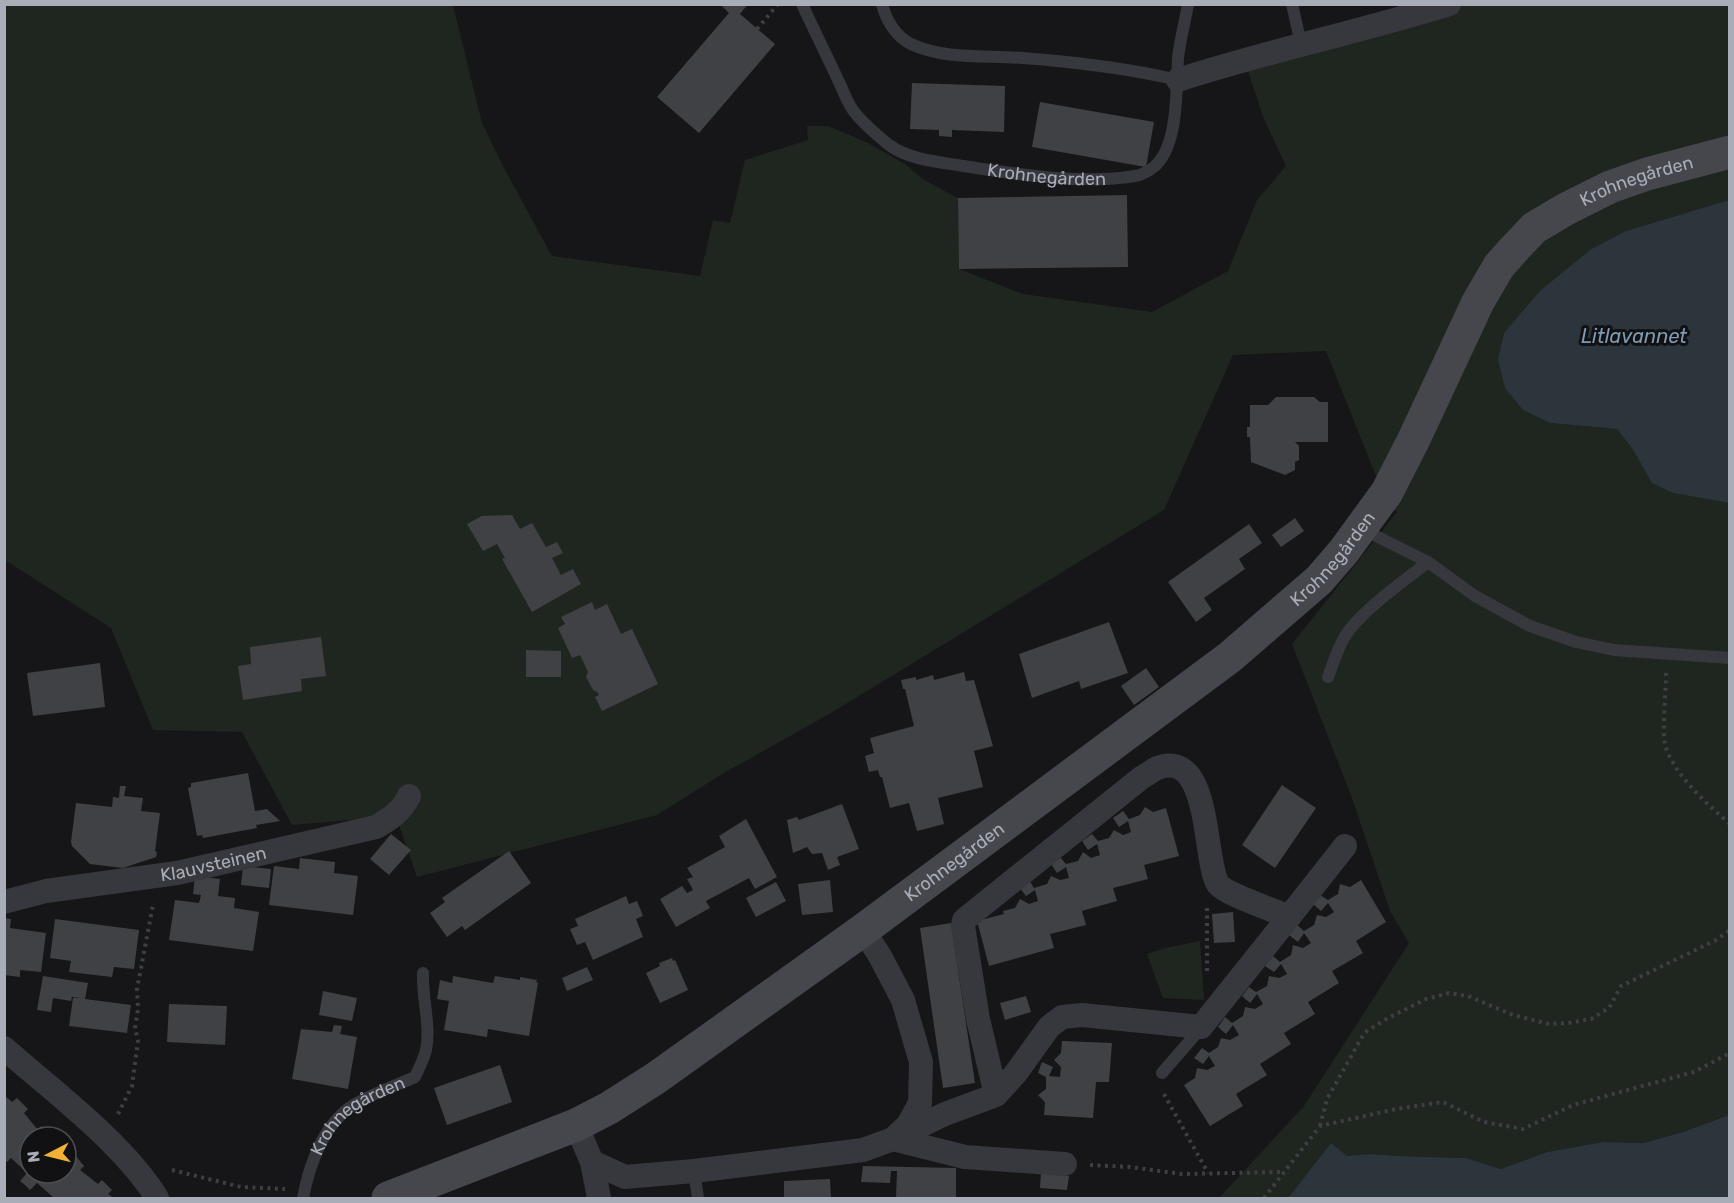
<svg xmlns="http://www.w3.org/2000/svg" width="1734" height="1203" font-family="Rubik,sans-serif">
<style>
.green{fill:#1e261f}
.water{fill:#2c353c}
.building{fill:#404145}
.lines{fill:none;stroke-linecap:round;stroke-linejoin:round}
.path{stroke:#3d3f44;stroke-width:4;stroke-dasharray:3 4.5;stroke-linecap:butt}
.service{stroke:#37383d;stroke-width:12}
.minor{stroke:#37383d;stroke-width:24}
.secondary{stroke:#45474d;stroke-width:33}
.labels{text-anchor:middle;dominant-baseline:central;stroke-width:6;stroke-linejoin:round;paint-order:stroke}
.street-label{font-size:18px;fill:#a8adb8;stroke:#111113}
.water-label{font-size:20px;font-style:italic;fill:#7f9bb3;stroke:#111113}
</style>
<rect width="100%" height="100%" fill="#161618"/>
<path class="green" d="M4,5H453L482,123L504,168L552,256L700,276L713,220L730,223L745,160L808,140L807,126H828L866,142L905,164L924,180L958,198L959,269L1023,294L1152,312L1228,271L1257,200L1286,166L1264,119L1245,62L1459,5H1729V200L1626,231L1550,423L1617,429L1634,451L1673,493L1729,503V1115L1683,1132L1643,1143L1603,1142L1547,1152L1501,1169L1466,1158L1398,1156L1372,1154L1347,1157L1331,1143L1288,1198H1219L1304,1106L1409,943L1390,911L1352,798L1292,644L1397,512L1386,501L1326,351L1233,355L1164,510L831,713L719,776L657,815L417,877L396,816L292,825L242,732L153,730L111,628L5,560Z
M1200,941L1204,1000L1163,998L1147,954L1165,948Z"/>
<path class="water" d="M1729,200H1730L1729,503L1673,493L1652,483L1634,451L1617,429L1550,423L1523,410L1505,388L1498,359L1504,333L1540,291L1590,250L1626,231Z
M1729,1115V1198H1288L1331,1143L1347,1156L1372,1154L1398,1156L1466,1158L1501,1169L1547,1152L1603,1142L1643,1143L1683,1132Z"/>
<path class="building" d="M720,4H748L740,14L775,44L699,133L657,97L729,13Z
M912,83L1005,86L1004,132L952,130V137L939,136V130L910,129Z
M1040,102L1154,122L1146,167L1032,147Z
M1127,195L1128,267L959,269L958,198Z
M1276,397H1314L1320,402H1328V442H1295L1299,446V460L1295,462V470L1285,475L1251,462L1250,437H1247V427H1250V405H1268Z
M512,515L520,529L532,523L546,547L557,542L563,553L552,558L561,575L573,569L581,584L532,612L502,559L505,558L497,544L483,551L467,524L482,516Z
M1295,518L1304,531L1281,547L1272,535Z
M1249,524L1262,543L1239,559L1245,569L1204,598L1212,610L1196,622L1168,582Z
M592,602L595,610L607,604L621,634L632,629L658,684L602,711L595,697L599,695L597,692L593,690L586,677L588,672L580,655L572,658L558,628L565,624L561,617Z
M1109,622L1128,673L1081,689L1079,681L1032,698L1019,654Z
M321,637L326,676L301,679L302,691L243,700L238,666L251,664L250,647Z
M526,650L561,651V677H526Z
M100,663L105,707L33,716L27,673Z
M1146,668L1159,687L1134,705L1121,686Z
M964,672L966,681L974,680L993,746L974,751L983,787L938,798L944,824L917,831L909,803L890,808L882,777H880L878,770L869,772L865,756L874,753L870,738L914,726L905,689H903L901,680L916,677V680L933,675L934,680Z
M248,773L255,811L267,809L280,821L256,825L257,828L203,838L202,835L197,836L188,788L191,787V783Z
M1282,785L1316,808L1275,868L1242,845Z
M120,786H126L124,796L143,798L141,811L160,813L155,851L157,852L156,857L123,868L90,864L72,846L71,842L76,803L112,807L113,797L119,798Z
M842,804L859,849L837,857L840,865L828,870L822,853L812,854L807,847L793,853L787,820L797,817L799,820Z
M1145,807L1153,812L1166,808L1179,856L1144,865L1148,879L1113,888L1117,901L1082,911L1086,925L1050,934L1054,948L989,966L977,921L1004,914L1003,911L1015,908L1020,899L1029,904L1038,901L1035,890L1026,896L1019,887L1029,880L1034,888L1047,884L1051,876L1060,880L1069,878L1066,867L1057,873L1051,864L1060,857L1066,864L1078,861L1083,852L1091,858L1100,855L1097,844L1088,850L1082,841L1092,834L1098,841L1109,838L1114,830L1123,835L1131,832L1128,821L1119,827L1113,818L1123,811L1129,819L1140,815Z
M746,819L777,877L755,889L749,878L706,901L710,908L676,927L660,899L682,886L687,893L693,890L687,879L693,877L687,868L725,847L719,836Z
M391,834L411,850L389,875L370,859Z
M509,851L531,883L465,930L462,926L447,937L430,913L445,902L442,898Z
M300,858L335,862L334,873L358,876L353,915L269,905L274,866L299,869Z
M243,866L271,869L269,888L241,885Z
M195,876L220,879L218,896L235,898L234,908L259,912L253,951L169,940L175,900L199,903L201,895L193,894Z
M830,880L833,912L802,915L798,884Z
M1361,880L1386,922L1356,941L1363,953L1332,971L1339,983L1308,1002L1315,1014L1284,1033L1291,1044L1260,1064L1267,1075L1236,1094L1243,1106L1210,1126L1184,1085L1195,1078L1197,1068L1207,1070L1215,1066L1209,1056L1203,1064L1194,1058L1202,1048L1209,1053L1218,1047L1221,1038L1230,1040L1239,1035L1233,1025L1226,1034L1218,1027L1225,1017L1232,1023L1243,1016L1245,1007L1255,1009L1263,1004L1257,994L1250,1003L1242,996L1249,987L1256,992L1267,986L1269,976L1279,978L1287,974L1281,964L1274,972L1265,966L1273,956L1280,962L1291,955L1293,945L1303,948L1311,943L1304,933L1298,942L1289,935L1297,925L1304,931L1314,925L1317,915L1326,917L1334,912L1328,903L1321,911L1313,904L1320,895L1328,900L1338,894L1340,884L1350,887Z
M776,882L786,901L756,917L746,898Z
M626,896L629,904L637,901L643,916L636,919L643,937L593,960L585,942L577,945L570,929L578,926L575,919Z
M1233,912L1235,942L1214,943L1212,914Z
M4,918L11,919L10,928L46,933L41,972L20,970V977L4,975Z
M55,919L139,930L134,969L114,967L112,977L69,972L71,961L50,958Z
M951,923L975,1083L943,1088L920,928Z
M672,958L673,961L675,960L688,990L660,1003L646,973L660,966L659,963Z
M587,967L593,980L567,991L562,978Z
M43,976L88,983L85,999L131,1005L127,1033L69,1026L73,998H81L72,997L71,1001L53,998L51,1012L37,1010Z
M453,976L493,983L495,976L520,980V977L537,980L536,982L538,983L529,1036L488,1029L487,1037L444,1030L449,1001L437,999L440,980L452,983Z
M323,991L357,998L352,1021L319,1015Z
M1026,996L1031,1012L1005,1020L1000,1003Z
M169,1004L227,1006L225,1045L167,1042Z
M334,1025L342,1026L340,1034L357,1037L348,1089L292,1079L301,1029L332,1032Z
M1062,1041L1112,1043L1109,1082H1096L1093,1118L1044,1115L1045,1102L1038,1095L1046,1089V1077L1038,1073L1042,1062L1053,1067L1049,1076L1060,1077L1061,1067L1054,1060L1061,1053Z
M500,1065L512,1102L447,1125L434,1088Z
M4,1095L12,1102L17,1098L28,1109L24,1113L38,1130L41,1126L57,1137H30V1173H66V1139L73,1146L70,1149L84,1166L80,1170L98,1184L102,1180L112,1190L108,1194L114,1198H54L37,1183L30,1190L25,1185L20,1181L27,1173L11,1158L7,1162L4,1159Z
M863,1166L956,1168V1198H896L897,1171H891L890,1183L861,1182Z
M1041,1173L1069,1176L1067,1190L1040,1188Z
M830,1179L831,1198H784V1181Z"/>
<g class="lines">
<path class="path" d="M757,29L778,4
M1666,673C1666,691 1662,729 1665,744C1671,772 1709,806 1730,824
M1207,908V973
M1164,1094L1208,1173
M118,1114L132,1086L138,1041L135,1028L138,1009L137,989L153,905
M1320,1126L1327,1099L1362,1037L1367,1031L1388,1018L1426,999L1449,993L1468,996L1513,1015L1549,1024L1568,1023L1591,1019L1609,1008L1621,986L1716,940L1730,930
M1090,1165L1130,1167L1182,1174L1283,1172
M172,1170L241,1187L285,1189
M1264,1198L1320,1126L1396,1109L1443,1102L1484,1122L1523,1129L1573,1105L1694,1072L1730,1053"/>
<g class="service">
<path id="s1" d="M802,4C814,30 827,56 839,82C844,92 848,106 856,114C865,125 878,136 889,145C910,160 939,162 963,166C1017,174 1080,185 1135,176C1142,175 1149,171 1155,166C1179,144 1176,88 1178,58C1180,40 1185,22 1188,4"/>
<path d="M882,4C886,20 896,37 911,44C945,60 986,55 1023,58C1075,62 1127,68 1178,80"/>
<path d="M1292,4L1301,44"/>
<path d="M1362,529L1428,562L1475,596L1530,626L1576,642L1614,650L1730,658"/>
<path d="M1328,677C1333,664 1337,650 1344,638C1358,613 1405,580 1428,562"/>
<path d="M1162,1073L1201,1028"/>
<path d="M694,1171L698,1198"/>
<path id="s2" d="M303,1198C309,1166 323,1125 352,1106C371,1094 395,1086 415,1077C419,1068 424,1059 426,1050C431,1027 422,998 423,973"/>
</g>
<g class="minor">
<path d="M1178,80C1267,51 1360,32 1449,4"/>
<path id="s3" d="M4,902L46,891L177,873L376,827C390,819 402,811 409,796"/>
<path d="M1289,917L1345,846"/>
<path d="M4,1048C53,1091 124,1144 157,1198"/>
<path d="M576,1125L592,1162L625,1177L694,1171L863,1150L893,1139L908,1125L920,1103L921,1062L903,1000L880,956L863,930"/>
<path d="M893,1139L945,1114L996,1095L1016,1073L1049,1027L1062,1017L1082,1015L1201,1027L1289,917C1274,910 1225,894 1218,884C1203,861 1212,747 1157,768C1152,771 1146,775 1141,778L964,920L963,926L978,1019L996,1095"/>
<path d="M893,1139L965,1157L1065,1164"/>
<path d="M592,1162L599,1198"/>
</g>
<path class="secondary" id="s4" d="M388,1198L576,1125L609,1108L656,1078L863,930L1230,657L1319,580L1344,551L1387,492L1414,439L1478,302L1499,266L1515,248L1534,228L1566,209L1610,187L1647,174L1730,152"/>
</g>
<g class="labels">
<g class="street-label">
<text stroke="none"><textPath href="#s1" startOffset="330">Krohnegården</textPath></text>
<text stroke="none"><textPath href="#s4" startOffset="1653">Krohnegården</textPath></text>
<text stroke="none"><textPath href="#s4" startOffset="1149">Krohnegården</textPath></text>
<text stroke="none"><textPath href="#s4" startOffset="663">Krohnegården</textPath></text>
<text stroke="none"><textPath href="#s3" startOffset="213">Klauvsteinen</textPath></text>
<text stroke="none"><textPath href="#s2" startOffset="105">Krohnegården</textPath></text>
</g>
<g class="water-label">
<text x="1634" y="336">Litlavannet</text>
</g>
</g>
<rect width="1734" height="1203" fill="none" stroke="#a8adb8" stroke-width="12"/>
<g transform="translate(48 1155) rotate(263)"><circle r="28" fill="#111113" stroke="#4d4f55" stroke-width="1.5"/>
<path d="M0-4.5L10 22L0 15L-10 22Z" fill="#f2b134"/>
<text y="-9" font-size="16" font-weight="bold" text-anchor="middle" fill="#a8adb8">N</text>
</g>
</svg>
